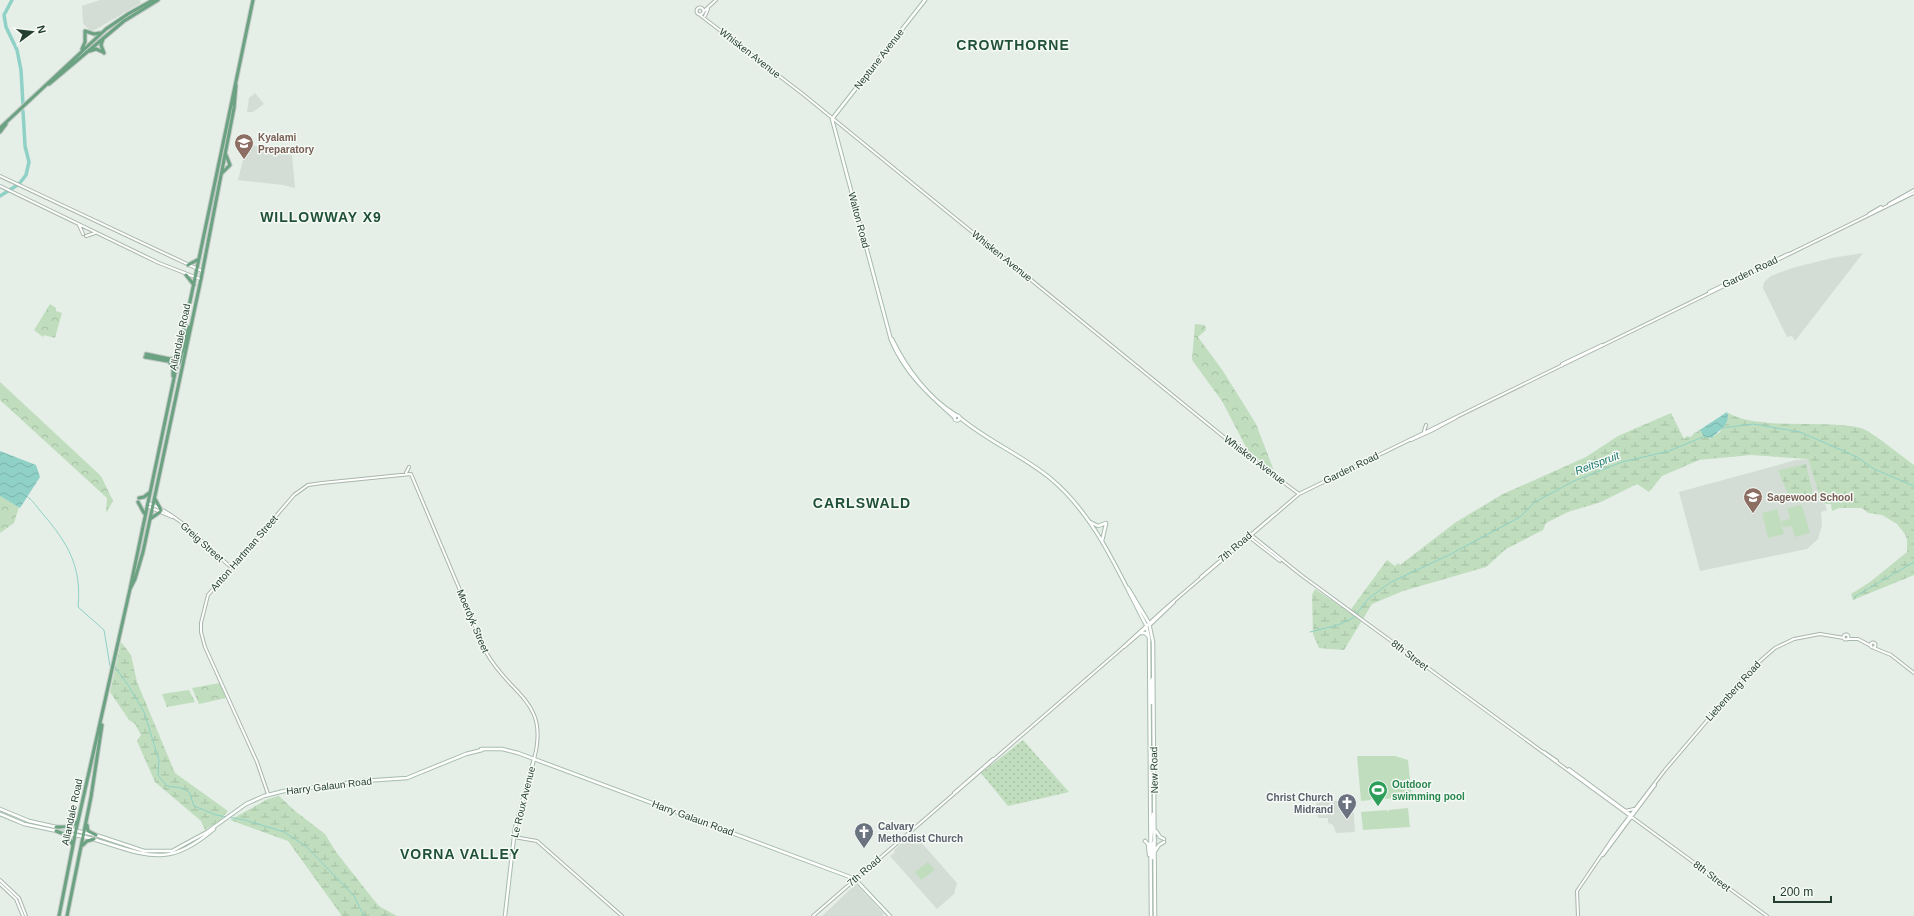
<svg xmlns="http://www.w3.org/2000/svg" width="1914" height="916" font-family="Arial,sans-serif">
<style>
.built{fill:#d3ddd5}
.grass{fill:url(#grass-dots)}
.wetland{fill:url(#wetland-marsh)}
.park{fill:url(#park-crowns)}
.garden{fill:#c0debe}
.water{fill:url(#water-waves)}
.lines{fill:none;stroke-linecap:round;stroke-linejoin:round}
.stream{stroke:#8fd1c6;stroke-width:1}
.river{stroke:#8fd1c6;stroke-width:3.5}
.tertiary-casing{stroke:#a7b6ac;stroke-width:4}
.secondary-casing{stroke:#a6bcae;stroke-width:4.5}
.primary-casing{stroke:#c2c9c5;stroke-width:5}
.tertiary{stroke:#fff;stroke-width:2}
.secondary{stroke:#fff;stroke-width:2.5}
.primary{stroke:#6aa282;stroke-width:3}
.labels{text-anchor:middle;dominant-baseline:central;stroke-width:3;stroke-linejoin:round;paint-order:stroke}
.street-label{font-size:10px;fill:#243f2f;stroke:#f5faf6}
.education-label{font-size:10px;font-weight:bold;fill:#785e54;stroke:#f5faf6;text-anchor:start}
.leisure-label{font-size:10px;font-weight:bold;fill:#27864d;stroke:#f5faf6;text-anchor:start}
.worship-label{font-size:10px;font-weight:bold;fill:#5b616d;stroke:#f5faf6;text-anchor:end}
.water-label{font-size:11px;font-style:italic;fill:#1f7a6d;stroke:#f5faf6}
.district-label{font-size:14px;font-weight:bold;letter-spacing:1px;fill:#205136;stroke:#f5faf6}
</style>
<defs>
<pattern id="grass-dots" width="8" height="8" patternUnits="userSpaceOnUse"><rect width="8" height="8" fill="#c0debe"/><path d="M2 2h.1M6 6h.1" fill="none" stroke="#a5c0a4" stroke-width="1.8" stroke-linecap="round"/></pattern>
<pattern id="wetland-marsh" width="20" height="14" patternUnits="userSpaceOnUse"><rect width="20" height="14" fill="#c0debe"/><path d="M1 5h8M5 5V1M11 12h8M15 12V8" fill="none" stroke="#a5c0a4"/></pattern>
<pattern id="park-crowns" width="20" height="18" patternUnits="userSpaceOnUse"><rect width="20" height="18" fill="#c0debe"/><path d="M2 6a3 3 0 1 1 6 0M12 15a3 3 0 1 1 6 0" fill="none" stroke="#a5c0a4"/></pattern>
<pattern id="water-waves" width="16" height="10" patternUnits="userSpaceOnUse"><rect width="16" height="10" fill="#8fd1c6"/><path d="M0 5q4-4 8 0t8 0" fill="none" stroke="#7bb4aa"/></pattern>
</defs>
<rect width="100%" height="100%" fill="#e5eee7"/>
<path class="built" d="M100,0H140L141,3L91,32L83,23L82,6Z
M255,93L264,104L253,112H247L249,98Z
M247,144L292,155L295,188L283,185L238,180Z
M1863,253L1795,341L1792,336L1787,337L1763,288L1764,282L1771,276L1792,268L1832,258Z
M1809,459L1820,496L1823,498L1827,510L1821,512L1822,525L1818,539L1807,549L1700,571L1679,492L1796,460Z
M1334,801H1353L1355,832L1336,833L1333,825L1328,823V818H1318L1316,802Z
M913,833L957,883L954,894L937,909L890,856L895,852L894,850Z
M856,884L884,914L882,916H822Z"/>
<path class="grass" d="M1023,740L1069,792L1008,806L981,773Z"/>
<path class="wetland" d="M1671,413L1684,439L1687,436L1691,437L1694,433L1701,430L1710,439L1720,432L1728,413C1761,431 1823,419 1861,428C1870,430 1904,458 1914,465V575L1853,600L1851,594L1870,582L1907,552V539L1905,534L1897,524L1882,515L1868,513L1862,508H1839L1832,511L1831,504H1825L1823,498L1820,497L1808,459L1751,455L1699,460L1662,476L1649,492L1637,484L1601,502L1568,512L1546,523L1543,530L1506,549L1486,567L1403,591L1372,604L1344,650L1319,648L1313,634L1312,595L1315,589L1349,612L1387,560L1395,566L1398,563L1400,565L1456,522L1503,494L1586,457L1618,436Z
M1806,464L1813,494L1790,499L1778,470Z
M121,642L131,655L137,682L175,773L228,811L220,820L205,830L201,821L155,782L137,741L141,735L135,724L129,720L110,692Z
M279,796L295,811L325,834L336,852L373,899L379,906L397,916H342L288,841L230,820L268,799Z"/>
<path class="park" d="M50,304L56,308V311L62,313L55,338L44,335L43,337L34,330Z
M1195,324L1205,325L1206,330L1198,337L1223,371L1256,424L1274,471L1248,451L1222,401L1192,360Z
M0,382L101,476L113,501L106,513L107,498L0,400Z
M0,496L19,507L14,523L0,533Z
M220,683L226,698L199,704L192,688Z
M189,690L195,702L167,707L162,694Z"/>
<path class="garden" d="M1802,505L1810,533L1795,537L1792,526L1783,527L1781,521L1790,519L1787,508Z
M1777,509L1784,534L1768,538L1762,513Z
M1357,756H1395L1408,760L1412,798L1371,799L1370,800L1361,801Z
M1408,808L1410,827L1363,830L1361,812L1387,810V812L1389,810Z
M928,862L935,870L921,880L915,872Z"/>
<path class="water" d="M1727,412C1732,423 1717,432 1712,438L1704,437L1701,431H1698Z
M0,451L36,465L40,477L20,508L0,496Z"/>
<g class="lines">
<path class="stream" d="M1722,428L1753,424L1800,432L1857,457L1874,469L1914,486
M28,497C34,502 37,507 42,513C68,543 82,567 78,607L104,630L110,666
M1854,597L1914,562
M1310,632L1338,625L1353,618L1369,598L1391,582L1449,555L1520,517L1535,502L1574,481L1622,462L1669,451L1705,436
M115,667L128,685L144,712L159,760L158,775L167,786L182,788L189,792L194,806L216,815L245,820L284,832L306,846L354,896L364,916"/>
<path class="river" d="M12,0L4,15L6,27L17,50L21,70L23,105
M0,196L19,184L26,175L29,162L25,146L23,111"/>
<g class="tertiary-casing">
<path id="tertiary" d="M696.5 11a3.5 3.5 0 1 1 7 0a3.5 3.5 0 1 1-7 0Z
M704,11L716,0
M700,15L804,95L1230,442L1299,494
M705,16L708,9
M0,176L202,271
M0,186L159,263L200,279
M1889,204L1914,190
M1869,214L1881,207
M79,225L83,234
M86,236L95,233
M1709,292L1788,254
M1562,364L1602,345
M1424,431L1426,425
M1411,440L1431,431L1457,417
M406,473L409,467
M148,503C184,517 202,544 231,567
M147,506L172,517
M1250,534L1301,575L1767,916
M1249,537L1280,561
M1201,577L1274,515
M1150,625L1174,602
M1843.5 637a2.5 2.5 0 1 1 5 0a2.5 2.5 0 1 1-5 0Z
M1847,639H1858L1871,646
M1870.5 645a2.5 2.5 0 1 1 5 0a2.5 2.5 0 1 1-5 0Z
M1124,647L1146,628
M1874,648L1891,655L1914,673
M1120,650L1167,607L1299,494L1914,193
M1544,752L1557,761
M1569,769L1630,814
M954,793L993,759
M268,794L257,762L205,647L201,632V623L208,595L294,495L308,485L322,483L411,474L486,652C510,696 550,700 534,759
M1625,811L1634,809
M514,837L537,841L622,916
M1603,855L1655,785
M0,880L19,898L26,916
M0,884L16,899L23,916
M813,916L1120,650
M1578,916L1577,891L1613,838L1665,770L1751,669L1775,648L1794,639L1820,634L1844,638"/>
</g>
<g class="secondary-casing">
<path id="secondary" d="M925,0L832,119L891,340C905,373 928,394 954,417
M892,339C906,368 928,398 956,415
M954.5 418a2.5 2.5 0 1 1 5 0a2.5 2.5 0 1 1-5 0Z
M959,417C987,441 1022,455 1050,478C1096,516 1119,574 1146,625L1149,638L1151,916
M1090,522L1098,526L1106,523
M1102,541L1106,524
M1128,588L1149,623L1153,642L1155,916
M1140,633H1145L1148,636
M1151,703V682L1153,678
M481,749H502L518,753L850,877L855,879L890,916
M0,809L29,821L56,827
M0,814L24,824L57,831
M63,828L96,835L144,851H172L207,832L246,804L264,796L284,791L363,781L407,778L466,754L482,750
M1156,831L1160,837L1164,839
M64,833C79,835 94,839 109,844C155,859 173,863 214,829
M1145,841L1148,844L1149,855
M1151,841L1153,814
M1155,851L1159,845L1164,842
M1152,858V845L1155,840
M505,916L515,828L534,759"/>
</g>
<g class="primary-casing">
<path id="primary" d="M85,31L94,34L100,33
M103,39L101,45L104,53
M82,49L85,42V31
M90,51L96,49L103,52
M49,84L124,21L158,0
M0,128L106,29L128,14L153,0
M0,132L6,124
M222,173L230,165L226,155
M188,265L199,259
M186,275L194,285
M146,354L170,359L175,358L178,352
M145,357L179,363L189,327
M170,363L173,368V376
M139,498L144,497L149,493
M155,499L161,510
M138,502L144,513
M150,519L160,512
M130,589L135,579L143,552L201,279L234,108L236,85
M87,825L88,831L96,835
M56,827H72L76,822
M56,831L69,836L72,844
M83,845L87,841L94,839
M59,916L76,830L130,589L253,0
M67,916L91,797L102,725"/>
</g>
<use href="#tertiary" class="tertiary"/>
<use href="#secondary" class="secondary"/>
<use href="#primary" class="primary"/>
</g>
<defs>
<g id="school-pin" transform="scale(1)"><path d="M0 17L-7.5 6A9.5 9.5 0 1 1 7.5 6Z" fill="#8d6e63" stroke="#f5faf6"/><path d="M0-5L7-2L0 1L-7-2ZM-4 1L0 2.5L4 1V4Q0 6-4 4Z" fill="#fff"/></g>
<g id="stadium-pin" transform="scale(1)"><path d="M0 17L-7.5 6A9.5 9.5 0 1 1 7.5 6Z" fill="#2e9e5b" stroke="#f5faf6"/><path d="M0-5a6.5 5 0 1 0 0 10a6.5 5 0 1 0 0-10ZM-3.5-1.8h7v3.6h-7Z" fill="#fff"/></g>
<g id="church-pin" transform="scale(1)"><path d="M0 17L-7.5 6A9.5 9.5 0 1 1 7.5 6Z" fill="#6b7280" stroke="#f5faf6"/><path d="M-1.2-6h2.4v3.5h3.3v2.4h-3.3V6h-2.4V-.1h-3.3v-2.4h3.3Z" fill="#fff"/></g>
</defs>
<g fill-rule="evenodd">
<use href="#school-pin" x="244" y="143"/>
<use href="#school-pin" x="1753" y="497"/>
<use href="#stadium-pin" x="1378" y="790"/>
<use href="#church-pin" x="1347" y="803"/>
<use href="#church-pin" x="864" y="832"/>
</g>
<g class="labels">
<g class="street-label">
<text transform="translate(750 53) rotate(38)">Whisken Avenue</text>
<text transform="translate(879 59) rotate(-52)">Neptune Avenue</text>
<text transform="translate(859 220) rotate(75)">Walton Road</text>
<text transform="translate(1002 256) rotate(39)">Whisken Avenue</text>
<text transform="translate(1750 272) rotate(-26)">Garden Road</text>
<text transform="translate(180 337) rotate(-78)">Allandale Road</text>
<text transform="translate(1255 460) rotate(37)">Whisken Avenue</text>
<text transform="translate(1351 468) rotate(-26)">Garden Road</text>
<text transform="translate(202 542) rotate(42)">Greig Street</text>
<text transform="translate(1235 547) rotate(-41)">7th Road</text>
<text transform="translate(244 553) rotate(-49)">Anton Hartman Street</text>
<text transform="translate(473 621) rotate(67)">Moerdyk Street</text>
<text transform="translate(1410 655) rotate(37)">8th Street</text>
<text transform="translate(1733 691) rotate(-48)">Liebenberg Road</text>
<text transform="translate(1154 770) rotate(-91)">New Road</text>
<text transform="translate(329 786) rotate(-7)">Harry Galaun Road</text>
<text transform="translate(523 802) rotate(-76)">Le Roux Avenue</text>
<text transform="translate(72 812) rotate(-78)">Allandale Road</text>
<text transform="translate(693 818) rotate(20)">Harry Galaun Road</text>
<text transform="translate(864 871) rotate(-41)">7th Road</text>
<text transform="translate(1712 876) rotate(37)">8th Street</text>
</g>
<g class="education-label">
<text x="258" y="137">Kyalami<tspan x="258" dy="12">Preparatory</tspan></text>
<text x="1767" y="497">Sagewood School</text>
</g>
<g class="leisure-label">
<text x="1392" y="784">Outdoor<tspan x="1392" dy="12">swimming pool</tspan></text>
</g>
<g class="worship-label">
<text x="1333" y="797">Christ Church<tspan x="1333" dy="12">Midrand</tspan></text>
<text x="878" y="826" text-anchor="start">Calvary<tspan x="878" dy="12">Methodist Church</tspan></text>
</g>
<g class="water-label">
<text transform="translate(1597 463) rotate(-21)">Reitspruit</text>
</g>
<g class="district-label">
<text x="1013" y="45">CROWTHORNE</text>
<text x="321" y="217">WILLOWWAY X9</text>
<text x="862" y="503">CARLSWALD</text>
<text x="460" y="854">VORNA VALLEY</text>
</g>
</g>
<g transform="translate(32 32) rotate(75)" stroke="#f5faf6" stroke-width="3" paint-order="stroke">
<path d="M0-3L7 15L0 10L-7 15Z" fill="#243f2f"/>
<text y="-6" font-size="11" font-weight="bold" text-anchor="middle" fill="#243f2f">N</text>
</g>
<path d="M1774 896v6h57v-6" fill="none" stroke="#243f2f" stroke-width="2"/>
<text x="1780" y="896" font-size="12" fill="#243f2f" stroke="#f5faf6" stroke-width="3" paint-order="stroke">200 m</text>
</svg>
